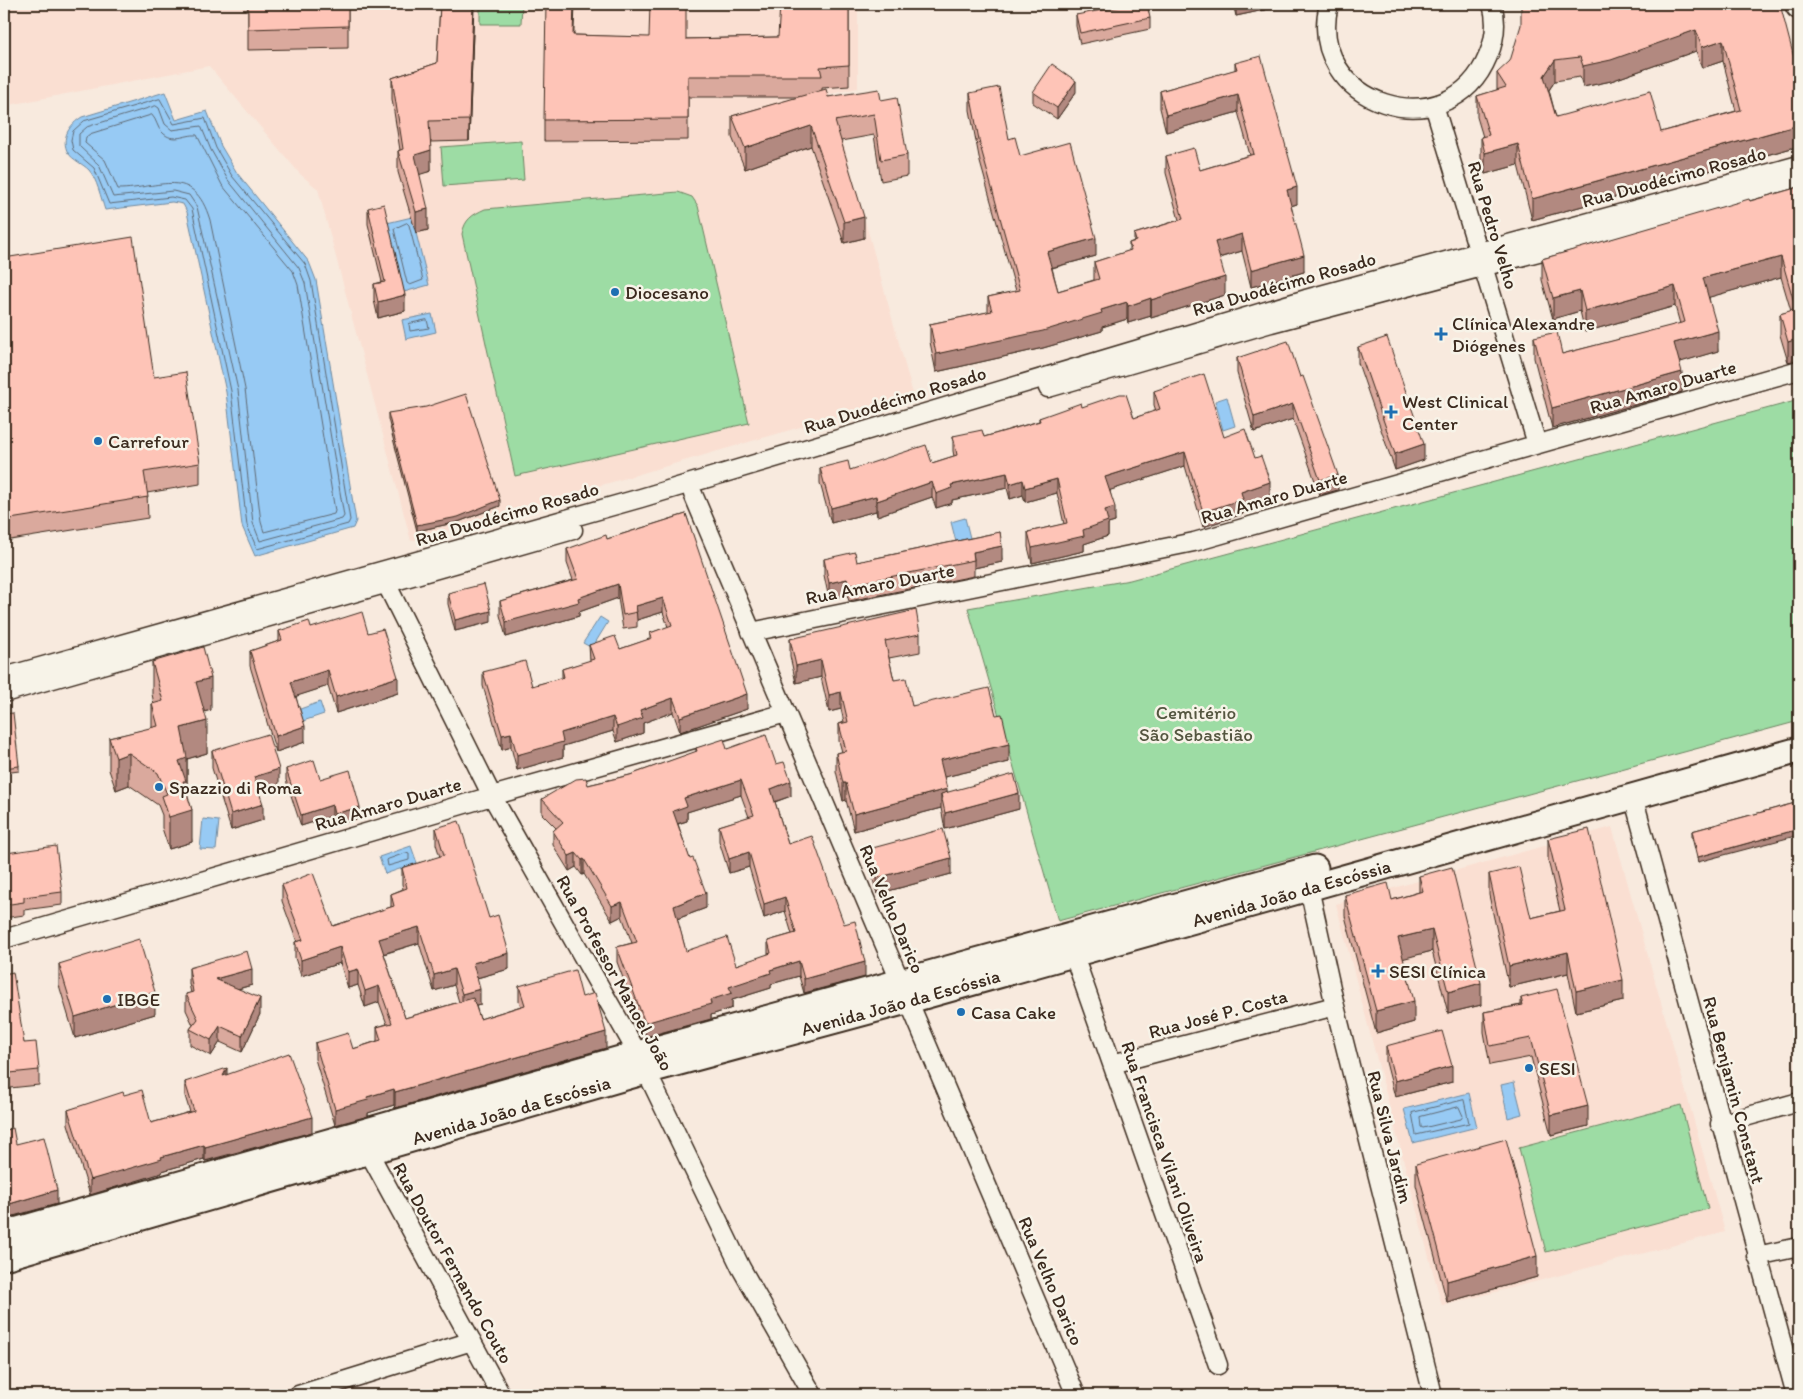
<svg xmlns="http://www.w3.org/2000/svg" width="1803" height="1399" font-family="Itim,sans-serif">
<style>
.built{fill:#fadfd2}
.green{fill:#9ddca4;stroke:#6c8361}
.water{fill:#97caf4;stroke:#728a9e}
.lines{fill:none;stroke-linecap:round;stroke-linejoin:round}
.shore{stroke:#606a74;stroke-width:1}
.street-casing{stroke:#3b2a1e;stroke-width:21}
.secondary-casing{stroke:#3b2a1e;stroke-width:29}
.street{stroke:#f7f3e8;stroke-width:18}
.secondary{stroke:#f7f3e8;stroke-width:25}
.wall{fill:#daa99d;stroke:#3b2a1e;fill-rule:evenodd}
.shaded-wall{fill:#b28980;stroke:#3b2a1e}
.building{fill:#fec4b7;stroke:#3b2a1e;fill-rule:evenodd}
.poi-dot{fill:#1f6fb2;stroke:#f7f3e8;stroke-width:2}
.labels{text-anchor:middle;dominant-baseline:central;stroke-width:5;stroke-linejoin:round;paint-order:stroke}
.street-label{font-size:19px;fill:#3b2a1e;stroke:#f7f3e8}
.poi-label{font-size:19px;fill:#3b2a1e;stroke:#f7f3e8;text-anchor:start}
.park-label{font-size:19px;fill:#545640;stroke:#f7f3e8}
</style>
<rect width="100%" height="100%" fill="#f8eade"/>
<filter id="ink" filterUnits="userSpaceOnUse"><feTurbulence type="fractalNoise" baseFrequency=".02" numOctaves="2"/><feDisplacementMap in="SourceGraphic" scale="10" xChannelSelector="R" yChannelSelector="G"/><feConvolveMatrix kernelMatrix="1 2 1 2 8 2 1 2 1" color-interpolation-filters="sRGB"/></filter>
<g filter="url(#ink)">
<path class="built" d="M4,4H858V88L830,94L913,394L411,541L318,189L300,174L209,66L4,106Z
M1612,827L1725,1232L1442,1306L1336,904Z"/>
<path class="green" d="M480,4H522L521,24H480Z
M521,141L524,180L444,186L441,147Z
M678,192L692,197L698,206L749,423L515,476L462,234C465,219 472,215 485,209Z
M1799,400V721L1058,921L968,608L1130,580Z
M1681,1105L1708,1209L1546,1252L1519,1148Z"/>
<path class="water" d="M165,92L176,120L207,111L221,146L237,173L309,262L316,280L356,521L353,528L255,556L242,526L226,392L187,212L183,204L172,202L105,210C101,198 97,179 89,170C83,164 73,160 68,153C60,138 70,124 82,117Z
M412,217L429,285L404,292L387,223Z
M432,314L436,332L406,339L402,320Z
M1227,397L1235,426L1223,430L1215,401Z
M965,518L971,542L957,546L951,522Z
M600,617L608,622L592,648L583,643Z
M320,702L324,714L303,721L300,709Z
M203,819L219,821L216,850L200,849Z
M411,846L417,863L385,874L379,857Z
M1514,1082L1522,1114L1508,1118L1501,1085Z
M1469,1093L1477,1127L1413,1143L1404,1109Z"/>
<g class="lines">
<path class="shore" d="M160,99L174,124L205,118L216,148L232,176L305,264L311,281L350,520L348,524L257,549L247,525L231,391L192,209L185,200L171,197L109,204L94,168L73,150L71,140L73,131L84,121Z
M156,106L159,108L165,124L172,130L201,126L211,150L228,180L299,268L305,283L344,516L342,519L260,541L253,523L238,390L197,207L189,195L173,191L113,197L99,165L79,146V134L87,127Z
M152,115C157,120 157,128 162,132C173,144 185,134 197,135L222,185L293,271L298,285L335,511L334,514L264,532L261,522L245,389L210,220C193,164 160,189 118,189L105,160L85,143L86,137L90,134Z
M407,223L409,225L423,280L410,285L407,283L394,229Z
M427,320L429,328L410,331L409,324Z
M406,853L409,854V860L388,866L387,860Z
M1464,1100L1469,1123L1416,1135L1412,1113Z
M1459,1107L1463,1116L1461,1119L1423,1128L1421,1127L1420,1117Z"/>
<g class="street-casing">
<path id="street" d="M1329,4C1304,104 1449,151 1488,56C1495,40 1497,21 1492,4
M1434,105L1537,444
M1048,388L1271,323L1799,183
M693,494L1076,1395
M382,575L492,796L638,1054L741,1268L813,1395
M751,632L1194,542L1799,370
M4,677L641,498L1306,299L1799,165
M4,693L573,530
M1633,796L1796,1395
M1309,888L1335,1006L1433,1395
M4,939L492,796L786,713
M1073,953L1218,1365
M1112,1064L1335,1006
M1720,1124L1799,1102
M368,1151L501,1395
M1757,1256L1799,1247
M298,1395L472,1341"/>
</g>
<g class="secondary-casing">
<g id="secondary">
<path d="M1799,4V6"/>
<path d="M4,1234L638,1054L1315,868"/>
<path id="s1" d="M4,1257L646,1071L899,1003L1799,750"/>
</g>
</g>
<use href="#street" class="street"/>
<use href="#secondary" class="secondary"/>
</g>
<path class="wall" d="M248,4H348V48L248,50Z
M440,4H474L469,141L430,142L431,171L419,174L428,230L416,233L398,172V151L400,150L392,99V78L437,63Z
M849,4V86L822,88V90L828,97L881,100L907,155V176L881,181L874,135L841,141L864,238L844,243L811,146L745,169L732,137V116L800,97H688V140L544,141V120L574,35L686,39L778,37Z
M1233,4H1292L1236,16Z
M1780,4L1799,146L1532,220L1518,165L1485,174L1481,158V137H1483L1477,117V96L1497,90V73ZM1696,51L1702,68L1723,61L1736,111L1661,132L1556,117L1549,90L1555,81L1580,77L1583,87L1611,81Z
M1076,15L1150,18V29L1080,44L1076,26Z
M1235,63L1297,204L1291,206L1304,272L1251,287L1242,251L1219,258L1225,295L1151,318V316L1128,323L1127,319L1102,327V331L1043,348L936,372L930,342V324L988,312V297L1016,291L980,162L970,110V93L1009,139L1020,156L1096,256L1052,268L1058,291L1094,280V262L1129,251V243L1134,241V234L1179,220L1166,173V156L1200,170L1250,155L1238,112L1166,132L1160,108V91L1235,70Z
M1033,92H1076L1057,119L1033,103Z
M1799,187V360H1797L1788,362L1780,335V314L1791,311L1781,277L1709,297L1718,351L1679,362L1682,392L1552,428L1534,358V337L1562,354L1680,324L1675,306L1585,332L1580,311L1553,319L1542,280V259Z
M368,208L405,311L378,318L374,300V284L382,282L368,224Z
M4,258L154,377L200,463V484L147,493L148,518L4,541Z
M1358,347L1424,460L1395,470L1358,363Z
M1237,358L1300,377L1338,490L1320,495L1293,419L1254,432L1237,373Z
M1154,391L1255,458L1270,497L1243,506V514L1203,527L1185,466L1110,490L1115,522L1108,524V536L1084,544V551L1032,563L1028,547V532L1064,524L1057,493L1025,502L1023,495L1010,499L1007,488L952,500V503L936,508L932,497L877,516L876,511L831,523L820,483V468L850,470L932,463L954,456L953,451V436L984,437L1039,421V418L1082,407L1134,418L1156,411L1154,405Z
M388,413L500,506L458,522L417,531L388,419Z
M686,514L747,709L680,732L673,712L643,723V733L617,742L613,731L563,746V757L517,770L511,747L502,750L483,686V672L532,686L562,678V669L590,661L589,645L620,649L650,639V633L668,627L663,612L637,620V627L623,629L618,598L579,612V616L506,637L500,615V601L573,580L567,563V549L607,539Z
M1000,532L1002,562L974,568V576L849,601L847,595L829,599L824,575V559L857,562Z
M448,593L491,622L455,631L448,604Z
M311,628L368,633L398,693L336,713L328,686L296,696L305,742L276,752L250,666V651L279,641V631Z
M920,634V652L889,658L894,680L912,706L996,715L1009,762L944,777L947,792L1019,809L945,829L941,808L854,831L846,800L843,801L836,771V753L842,752L839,741V724L844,722L841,709L829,712L821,677L796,683L790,656V639Z
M152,662L211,710L204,712L207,753L187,759V790L186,791L192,842L169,849L162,828V815L158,805L129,785L116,790L109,770V738L152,728V704H154L152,694Z
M4,714L19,766V771L4,773Z
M696,748L727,749L776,764L791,796L775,802L788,844L844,924L865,977L804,993L799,976L771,984V988L732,1000V1008L711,1015V1019L645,1037L617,962V947L632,943L622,916L612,921L584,874L582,875L576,867L569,871L553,845V831L556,828L542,814V799L588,785L630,775L696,752ZM741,795L749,817L719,826V841L729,873L749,867L764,918L785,911L792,934L768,941V955L736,965L686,951L677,919L706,908L678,824L687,821V812Z
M212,751L279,785L259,791L263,820L231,830L212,768Z
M286,769L320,779L360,818L334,825L332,816L301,826L286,780Z
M1799,802L1698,862L1692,837V831Z
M436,828L489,918L509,969L477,978L480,1005L476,1006L480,1019L521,1006L519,1002V986L582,997L606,1048L395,1108L394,1105L368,1113V1116L335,1125L315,1059V1043L353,1049L377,1041V1027L387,1024L379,1002L365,1007L358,985L348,988L340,963L301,976L295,958V942H297L282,901V885L333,926L391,907V894L403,889L402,884V868L440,857L436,844ZM419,943L434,991L454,985L459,1002L405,1018L384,954Z
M4,838L6,853L62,892V905L24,910V915L4,918Z
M1548,839L1623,1001L1576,1012L1568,973L1509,987L1489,895V874L1531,918L1560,911L1548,860Z
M869,849L951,874L877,894L869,865Z
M1419,876L1481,1005L1448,1013L1432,951L1403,958L1414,1022L1376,1033L1345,916V895L1392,900L1419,892Z
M59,964L155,1014L75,1038L59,985Z
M189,968L252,985L238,989L260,1014L242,1052L220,1042L211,1056L190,1045V1029L193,1025L186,1010V994L191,993L189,984Z
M4,974L24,1043L39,1070V1085L10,1088L6,1050H4Z
M1799,995V1026L1796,1015V996Z
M1521,998L1588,1126L1551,1135L1531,1057L1490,1065L1484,1032V1012L1521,1005Z
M1386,1046L1452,1082L1395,1097L1386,1062Z
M227,1074L312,1132L227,1156L205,1161L204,1159L162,1171V1173L90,1195L68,1124V1110L124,1095L151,1123L190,1112L185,1096V1082Z
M4,1131L16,1144L57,1204L6,1218L4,1209Z
M1416,1164L1537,1277L1447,1302L1416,1185Z"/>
<path class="shaded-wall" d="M473,4H474L469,141V120Z
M574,4H575L573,55V35Z
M1236,4H1292L1236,16Z
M1696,30V51L1611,81L1583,87V66Z
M1723,40V61L1702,68V47Z
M1555,60V81L1544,97V76Z
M1076,81V92L1057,119V108Z
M1238,95V112L1166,132V115Z
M1799,125V146L1532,220V199Z
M811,126V146L745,169V148Z
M1518,144V165L1485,174V153Z
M431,150V171L415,176V155Z
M1297,187V204L1287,207V190Z
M428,209V230L416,233V212Z
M864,217V238L844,243V222Z
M1242,234V251L1215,259V242Z
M1096,238V256L1047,269V252Z
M1304,255V272L1251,287V270Z
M1781,257V277L1703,299V278Z
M1225,277V295L1151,318V300Z
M1675,286V306L1585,332V311Z
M1580,291V311L1553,319V298Z
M405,295V311L378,318V302Z
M1151,298V316L1128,323V306Z
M1127,302V319L1102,327V331L1043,348L936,372V354L1101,310Z
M1718,331V351L1674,364V343Z
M1797,339V360L1788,362V342Z
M1682,372V392L1552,428V408Z
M1293,404V419L1254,432V417Z
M1424,444V460L1395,470V454Z
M1185,452V466L1105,492V477Z
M1007,473V488L952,500V503L936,508V494L951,485Z
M1338,475V490L1320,495V480Z
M1057,479V493L1025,502V488Z
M1023,480V495L1010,499V484Z
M932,482V497L877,516V501Z
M1270,482V497L1243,506V514L1203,527V512L1241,492Z
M876,496V511L831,523V508Z
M500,500V506L458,522L417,531V525Z
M1115,507V522L1108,524V536L1084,544V551L1032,563V548L1083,530L1105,510Z
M1002,546V562L974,568V560L973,552Z
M847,579V595L829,599V583Z
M618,584V598L579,612V616L506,637V622Z
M663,598V612L637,620L636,606Z
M491,611V622L455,631V620Z
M821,660V677L796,683V666Z
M328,670V686L291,698V682Z
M398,677V693L336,713V697Z
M211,678V710L196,714V682Z
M841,692V709L829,712V695Z
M747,694V709L680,732V717Z
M673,698V712L643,723V733L617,742V727L640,710Z
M613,717V731L563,746V757L517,770V755L561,733Z
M207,721V753L187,759V790L186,791L192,810V842L169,849V817L179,761L181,728Z
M305,726V742L276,752V736Z
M511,733V747L502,750V735Z
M1009,744V762L940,778V760Z
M129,753V785L116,790V758Z
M279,769V785L254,793V777Z
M741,780V795L687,812V821L673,825V811L684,798Z
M791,781V796L771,803V789Z
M843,783H846V800L843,801Z
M947,789V806L941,794V808L854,831V814Z
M1019,793V809L945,829V813Z
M263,804V820L231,830V814Z
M332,805V816L301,826V815Z
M360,807V818L334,825V814Z
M1799,829V835L1698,862V857Z
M749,852V867L729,873V859Z
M576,853V867L569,871V856Z
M951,858V874L877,894V878Z
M584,859V874L582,875V860Z
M706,893V908L674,920V906Z
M785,897V911L764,918V904Z
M622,902V916L612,921V906Z
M419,927V943L379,955V939Z
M1432,930V951L1398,960V938Z
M340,947V963L301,976V960Z
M1568,952V973L1509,987V966Z
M509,953V969L473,979V963Z
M799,961V976L771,984V988L732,1000V1008L711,1015V1019L645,1037V1023L710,1000L729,987L770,970Z
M865,962V977L804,993V979Z
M252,969V985L215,995V979Z
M358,969V985L348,988V972Z
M454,969V985L434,991V975Z
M1623,980V1001L1576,1012V991Z
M1481,983V1005L1448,1013V992Z
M379,986V1002L365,1007V991Z
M480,989V1005L462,1010V994Z
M155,992V1014L75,1038V1017Z
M260,998V1014L242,1052V1036Z
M1414,1001V1022L1376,1033V1011Z
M220,1026V1042L211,1056V1040Z
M606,1032V1048L395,1108V1092Z
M1452,1066V1082L1395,1097V1081Z
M227,1068V1082L223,1076Z
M394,1089V1105L368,1113V1116L335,1125V1109L367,1097Z
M1588,1106V1126L1551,1135V1115Z
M312,1117V1132L205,1161V1147Z
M204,1145V1159L162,1171V1173L90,1195V1180L161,1157Z
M57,1190V1204L6,1218V1205Z
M1537,1256V1277L1447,1302V1281Z"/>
<path class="building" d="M248,4H348V26L248,29Z
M440,4H473L469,120L429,121L431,150L415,155L428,209L416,212L398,151L403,149L392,78L437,63Z
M546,4H574L573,35L649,37L650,4H686V39L778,37L780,4H849V65L820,67L822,76H688V119L544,120Z
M1133,4H1147L1150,18L1080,33L1076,15Z
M1521,4H1780L1799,77V125L1532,199L1518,144L1485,153L1481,137L1489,135L1477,96L1506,87L1497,73L1510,61L1521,25ZM1696,30L1702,47L1723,40L1741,110L1661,132L1650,91L1556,117L1544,76L1555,60L1580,57L1583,66L1611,60Z
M1261,56L1297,187L1287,190L1304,255L1251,270L1242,234L1215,242L1225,277L1151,300V298L1128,306L1127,302L1101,310L1102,313L1043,331L936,354L930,324L992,311L988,297L1020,290L980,145L970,93L999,87L1009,139L1015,137L1020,156L1070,142L1096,238L1047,252L1058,291L1099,279L1094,262L1131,250L1129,243L1136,241L1134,234L1183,219L1166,156L1194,148L1200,170L1254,154L1238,95L1166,115L1160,91L1237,69L1235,63Z
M1052,64L1076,81L1057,108L1033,92Z
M826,89L828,97L879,89L881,100L897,97L907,155L881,160L874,114L835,121L864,217L844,222L811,126L745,148L732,116Z
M1799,187V340L1797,339L1788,342L1780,314L1796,309L1781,257L1703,278L1718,331L1674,343L1682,372L1552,408L1534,337L1557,332L1562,354L1685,322L1675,286L1585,311L1580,291L1553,298L1542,259L1749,199L1750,201Z
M384,204L405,295L378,302L374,284L385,282L368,208Z
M133,237L154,377L186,372L200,463L144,472L148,497L4,520V258Z
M1387,337L1424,444L1395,454L1358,347Z
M1288,341L1300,377L1303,376L1338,475L1320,480L1293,404L1254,417L1237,358Z
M1204,374L1224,437L1245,429L1255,458L1261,456L1270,482L1241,492L1243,499L1203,512L1185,452L1105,477L1115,507L1105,510L1108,521L1083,530L1084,536L1032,548L1028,532L1067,523L1057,479L1025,488L1023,480L1010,484L1007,473L951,485L952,488L936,494L932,482L877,501L876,496L831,508L820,468L848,461L850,470L926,445L932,463L957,455L953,436L982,430L984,437L1040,421L1039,418L1081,403L1082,407L1120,394H1126L1134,418L1160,409L1154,391Z
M466,394L500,500L458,517L417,525L388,413L426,407Z
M686,514L747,694L680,717L673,698L640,710L643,718L617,727L613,717L561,733L563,742L517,755L511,733L502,735L483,672L525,661L532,686L564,677L562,669L594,659L589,645L615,636L620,649L652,638L650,633L672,625L663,598L636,606L637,612L623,615L618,584L578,598L579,602L506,622L500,601L578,579L567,549L606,535L607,539Z
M1000,532L1002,546L973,552L974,560L849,585L847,579L829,583L824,559L855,552L857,562Z
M484,584L491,611L455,620L448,593Z
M916,610L920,634L885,641L894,680L906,678L912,706L989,688L996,715L1002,714L1009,744L940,760L947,789L854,814L846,783H843L836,753L846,751L839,724L848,722L841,692L829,695L821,660L796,666L790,639Z
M362,612L368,633L383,629L398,677L336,697L328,670L291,682L305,726L276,736L250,651L282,640L279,631L309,621L311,628Z
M203,647L211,678L196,682L207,721L181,728L187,758L179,761L186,781H183L192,810L169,817L162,796L167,794L158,773L129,753L116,758L109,738L158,726L152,704L163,701L152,662Z
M13,713L19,766L4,768V714Z
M268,734L279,769L254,777L263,804L231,814L212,751Z
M766,735L776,764L784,762L791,781L771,789L788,844L812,836L844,924L855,921L865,962L804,979L799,961L770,970L771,973L729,987L732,993L710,1000L711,1004L645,1023L617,947L637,942L622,902L612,906L584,859L582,860L576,853L569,856L553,831L563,822L542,799L576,779L586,778L588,785L630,775L697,751L696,748L724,739L727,749ZM741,780L754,815L719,826L729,859L749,852L764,904L785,897L796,933L768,941L771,953L736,965L727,937L686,951L674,906L706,893L693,858L690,859L673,811L687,806L684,798Z
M314,760L320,779L350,770L360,807L334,814L332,805L301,815L286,769Z
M1014,774L1019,793L945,813L941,794Z
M1799,802V829L1698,857L1692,831Z
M459,821L489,918L498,915L509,953L473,963L480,989L462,994L454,969L434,975L419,927L379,939L405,1018L473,998L480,1019L525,1005L519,986L575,970L582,997L595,993L606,1032L395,1092L394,1089L367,1097L368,1100L335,1109L315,1043L348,1033L353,1049L381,1040L377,1027L392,1023L379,986L365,991L358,969L348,972L340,947L301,960L295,942L303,940L282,885L313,873L333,926L394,906L391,894L407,888L402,868L444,855L436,828Z
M943,829L951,858L877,878L869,849Z
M1589,829L1623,980L1576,991L1568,952L1509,966L1489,874L1519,867L1531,918L1565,910L1548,839Z
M4,838L6,853L56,846L62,892L24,897V902L4,905Z
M1452,867L1481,983L1448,992L1432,930L1398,938L1414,1001L1376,1011L1345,895L1388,883L1392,900L1423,891L1419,876Z
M139,939L155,992L75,1017L59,964Z
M247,951L252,969L215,979L260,998L242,1036L220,1026L211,1040L190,1029L198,1019L186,994L193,992L189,968Z
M13,972L24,1043L36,1042L39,1070L10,1073L6,1035H4V974Z
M1557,989L1588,1106L1551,1115L1531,1038L1490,1046L1484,1012L1523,1005L1521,998Z
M1799,995V1007L1796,996Z
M1442,1031L1452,1066L1395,1081L1386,1046Z
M289,1053L312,1117L227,1141L205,1147L204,1145L161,1157L162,1159L90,1180L68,1110L123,1092L124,1095L142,1090L151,1123L194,1111L185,1082L227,1068L223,1076Z
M13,1128L16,1144L44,1137L57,1190L6,1205L4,1195V1131Z
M1506,1139L1537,1256L1447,1281L1416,1164Z"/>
</g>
<g class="poi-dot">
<circle cx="615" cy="292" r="5"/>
<path d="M1438.5 326.5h5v5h5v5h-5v5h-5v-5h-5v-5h5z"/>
<path d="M1388.5 404.5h5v5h5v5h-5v5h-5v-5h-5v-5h5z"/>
<circle cx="98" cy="441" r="5"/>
<circle cx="159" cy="787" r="5"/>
<path d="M1375.5 963.5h5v5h5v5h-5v5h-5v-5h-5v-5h5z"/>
<circle cx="107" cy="999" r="5"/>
<circle cx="961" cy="1012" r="5"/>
<circle cx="1529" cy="1068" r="5"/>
</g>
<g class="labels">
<g class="street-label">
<text transform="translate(1674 177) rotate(-15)">Rua Duodécimo Rosado</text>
<text transform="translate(1493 225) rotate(73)">Rua Pedro Velho</text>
<text transform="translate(1284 284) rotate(-16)">Rua Duodécimo Rosado</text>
<text transform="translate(1663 387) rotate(-16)">Rua Amaro Duarte</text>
<text transform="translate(895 400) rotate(-17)">Rua Duodécimo Rosado</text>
<text transform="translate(1274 497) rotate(-16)">Rua Amaro Duarte</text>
<text transform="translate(507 514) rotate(-16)">Rua Duodécimo Rosado</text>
<text transform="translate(880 584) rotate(-11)">Rua Amaro Duarte</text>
<text transform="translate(388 804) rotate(-16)">Rua Amaro Duarte</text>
<text stroke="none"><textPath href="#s1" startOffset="1338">Avenida João da Escóssia</textPath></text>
<text transform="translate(892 909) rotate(67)">Rua Velho Darico</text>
<text transform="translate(615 973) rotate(61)">Rua Professor Manoel João</text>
<text stroke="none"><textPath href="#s1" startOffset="932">Avenida João da Escóssia</textPath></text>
<text transform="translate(1218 1014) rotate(-15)">Rua José P. Costa</text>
<text transform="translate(1734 1090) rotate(75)">Rua Benjamin Constant</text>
<text stroke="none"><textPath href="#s1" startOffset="528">Avenida João da Escóssia</textPath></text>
<text transform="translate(1390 1137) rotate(76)">Rua Silva Jardim</text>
<text transform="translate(1165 1152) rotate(71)">Rua Francisca Vilani Oliveira</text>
<text transform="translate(453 1263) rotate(61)">Rua Doutor Fernando Couto</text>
<text transform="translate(1051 1281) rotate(67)">Rua Velho Darico</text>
</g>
<g class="poi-label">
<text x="625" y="292">Diocesano</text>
<text x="1452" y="323">Clínica Alexandre<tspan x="1452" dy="22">Diógenes</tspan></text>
<text x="1402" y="401">West Clinical<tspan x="1402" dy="22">Center</tspan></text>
<text x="108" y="441">Carrefour</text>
<text x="169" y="787">Spazzio di Roma</text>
<text x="1389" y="971">SESI Clínica</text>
<text x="117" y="999">IBGE</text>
<text x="971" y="1012">Casa Cake</text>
<text x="1539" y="1068">SESI</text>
</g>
<g class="park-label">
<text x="1196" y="712">Cemitério<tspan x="1196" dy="22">São Sebastião</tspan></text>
</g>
</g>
<rect width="1803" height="1399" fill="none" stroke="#f7f3e8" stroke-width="20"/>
<rect x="10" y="10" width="1783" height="1379" fill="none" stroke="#3b2a1e" stroke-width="2" filter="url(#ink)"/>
</svg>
